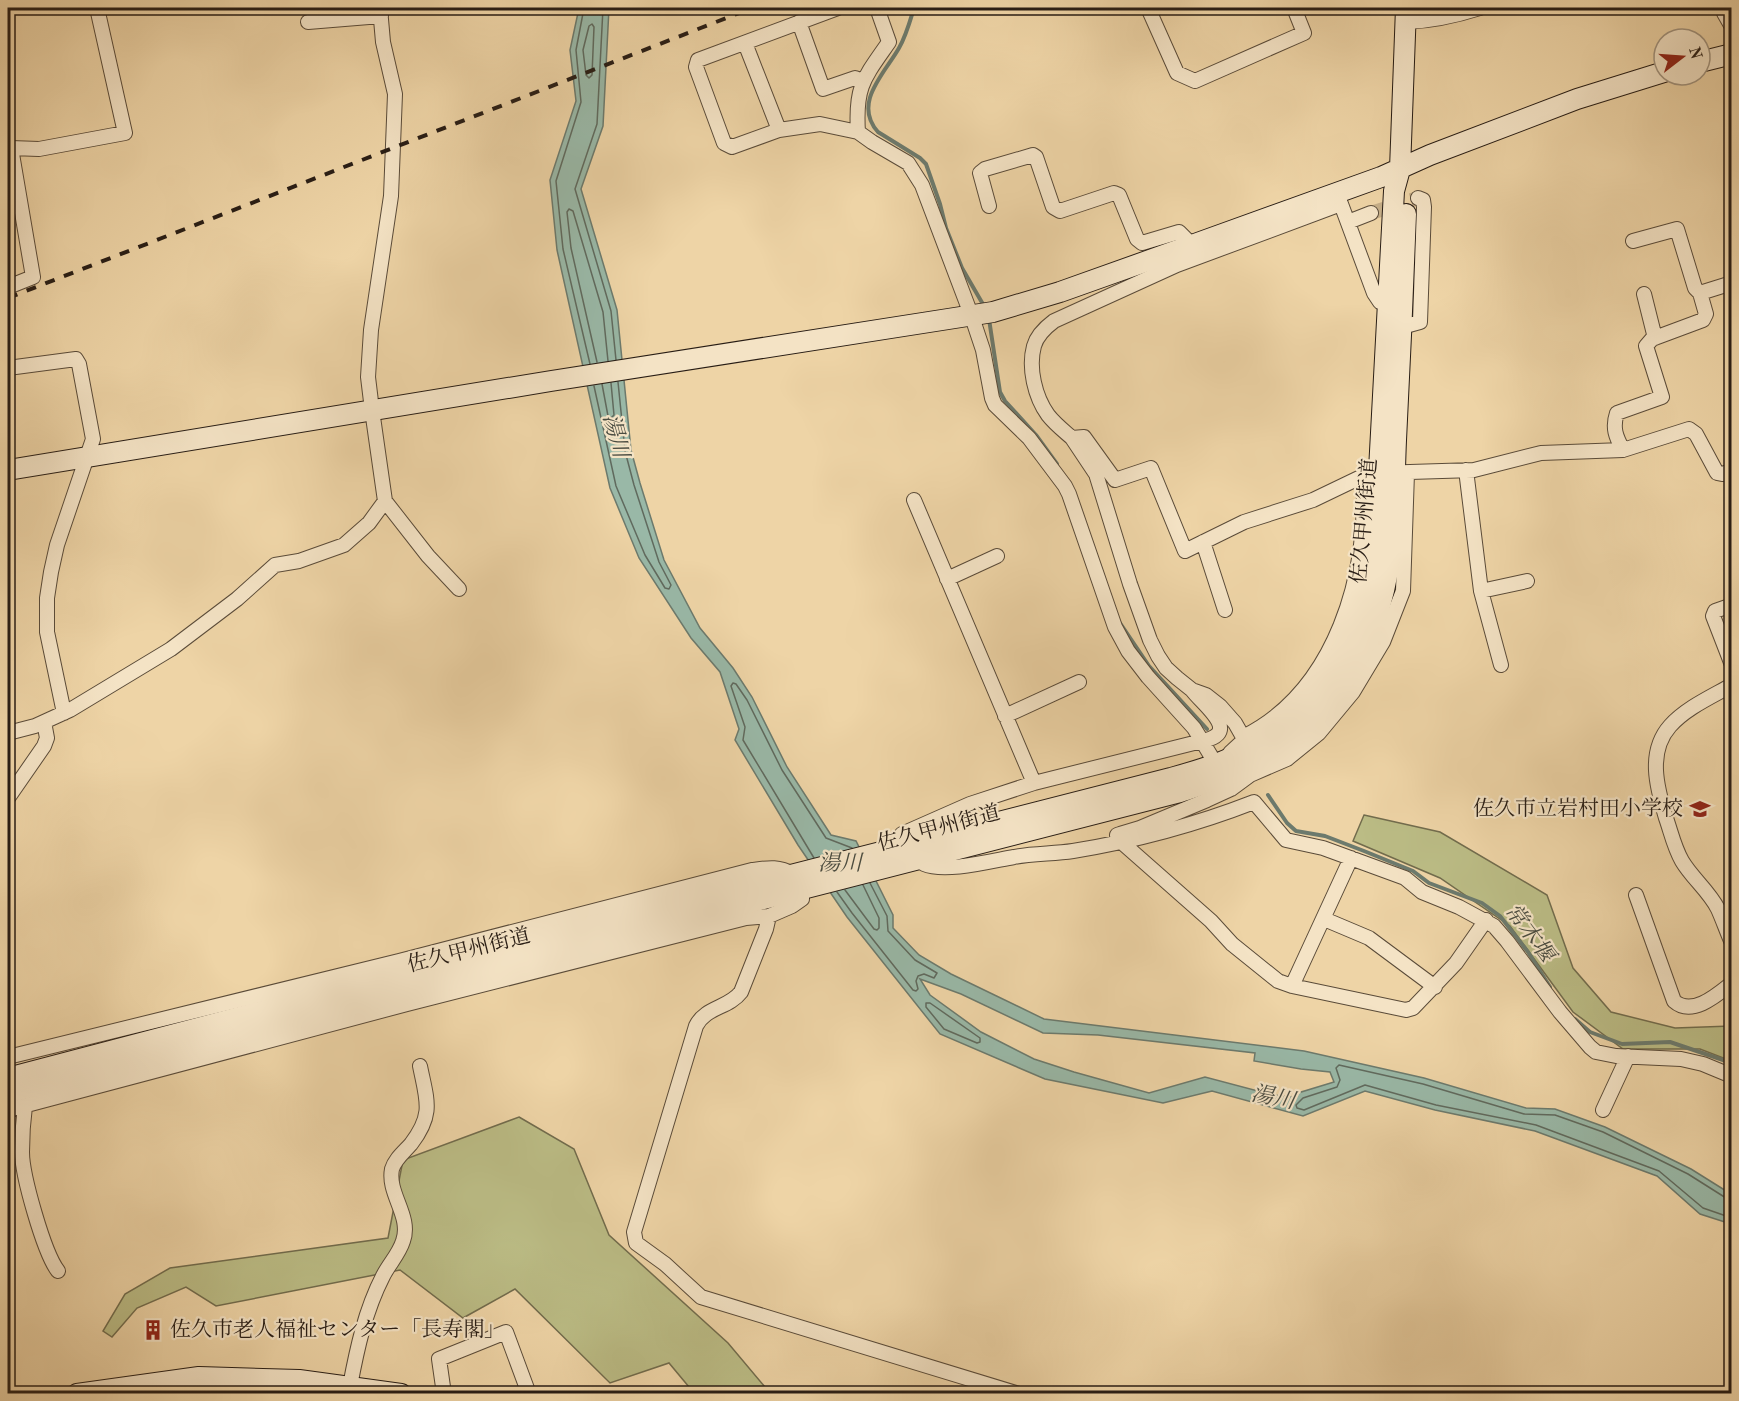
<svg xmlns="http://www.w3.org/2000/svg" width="1739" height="1401" font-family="'Old Standard TT','Noto Serif JP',serif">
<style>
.green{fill:#bbbc85;stroke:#726c4d;stroke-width:1.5}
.water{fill:#99b8a7;stroke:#6c7a6d;stroke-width:1.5;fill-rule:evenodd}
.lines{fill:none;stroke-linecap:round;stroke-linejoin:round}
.shore{stroke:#606a5e;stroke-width:1.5}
.stream{stroke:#6c7a6d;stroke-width:4}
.street-tunnel{stroke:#c6af89;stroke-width:14;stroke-dasharray:14 7;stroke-linecap:butt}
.street-casing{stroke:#5a4b39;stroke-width:16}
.secondary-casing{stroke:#281d15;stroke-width:22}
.street{stroke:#f4e3c5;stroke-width:14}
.secondary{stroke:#f4e3c5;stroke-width:20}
.rail{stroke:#281d15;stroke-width:4;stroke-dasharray:10 10;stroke-linecap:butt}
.labels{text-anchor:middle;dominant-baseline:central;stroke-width:4.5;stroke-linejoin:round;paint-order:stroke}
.street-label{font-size:21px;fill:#281d15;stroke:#f4e3c5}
.poi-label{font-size:21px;fill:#281d15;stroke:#f4e3c5;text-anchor:end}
.water-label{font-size:22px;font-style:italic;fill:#4a4c41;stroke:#f4e3c5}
</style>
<rect width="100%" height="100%" fill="#eed4a6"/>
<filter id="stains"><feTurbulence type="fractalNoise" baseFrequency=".00333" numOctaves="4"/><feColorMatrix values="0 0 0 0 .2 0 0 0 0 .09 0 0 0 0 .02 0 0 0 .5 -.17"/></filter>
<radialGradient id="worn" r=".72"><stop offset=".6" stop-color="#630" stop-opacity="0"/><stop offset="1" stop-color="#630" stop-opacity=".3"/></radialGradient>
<path class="green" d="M1364,815L1440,832L1547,895L1573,968L1611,1012L1675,1028L1731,1026V1061L1700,1049H1623L1573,1012L1510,926L1440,878L1353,841Z
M519,1117L574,1149L609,1235L728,1343L770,1393H694L669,1363L610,1383L515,1289L463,1318L400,1270L216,1306L186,1287L137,1308L112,1337L103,1331L125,1294L170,1268L388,1238L403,1160Z"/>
<path class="water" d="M579,8H609L603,126L581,189L617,310L631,450L640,483L664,560L700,628L733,668L752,697L787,767L831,835L856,841L893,915V928L919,955L951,974L1044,1019L1304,1051L1424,1078L1526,1108L1555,1109L1605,1127L1691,1169L1731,1194V1224L1700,1214L1657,1176L1535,1131L1435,1110L1365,1091L1303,1116L1212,1091L1163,1103L1045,1079L940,1034L847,917L798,845L735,740L739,729L720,672L691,638L639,558L610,488L557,250L550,180L576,101L570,50ZM920,979L961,994L1043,1033L1098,1035L1255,1053L1254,1061L1301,1069L1330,1072L1334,1082L1298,1093L1295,1097L1273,1095L1205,1077L1149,1093L1074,1072L1034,1059L981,1032L930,995Z"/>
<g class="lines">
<path class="shore" d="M584,8L576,50L581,102L556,181L563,249L590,364
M603,8L597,124L575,189L611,311L616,360
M592,24L594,27L592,75L589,78L586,75L583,50L589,26Z
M597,362L571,248L567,212L569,209L573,211L603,312L608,361
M602,384L608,416L611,418L614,415L611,383
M594,386L616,486L645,555L665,588L669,589L671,585L659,562L634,485L625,451L618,382
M814,858L743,740L745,727L731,686L733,683L736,684L747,700L782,770L826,838L852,848
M845,890L874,929L877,930L879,928V918L863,885
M837,892L852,913L913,990L916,991L918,989L916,981L918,976L924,974L934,978L937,973L915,960L888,931L887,916L870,883
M926,1003H930L980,1038V1042L977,1043L944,1029L926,1007Z
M1732,1199L1726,1198L1688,1174L1603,1132L1555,1115L1524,1114L1423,1084L1339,1065L1336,1068L1340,1080L1337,1087L1303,1098L1296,1105L1297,1108L1304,1110L1365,1085L1436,1105L1536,1125L1659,1171L1703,1208L1732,1218"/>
<path class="stream" d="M914,8C910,21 906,36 899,48C885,73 852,103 878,132L920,158L926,164L940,204L946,228L962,268L984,306
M989,319L1000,392L1005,401L1036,435L1057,464
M1120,623L1149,666L1207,729
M1268,795L1287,823L1296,831L1325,836L1364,851L1413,871L1429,883L1482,903L1500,916L1528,952L1550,987
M1575,1019L1590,1032L1622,1044L1670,1042L1732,1063"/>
<path class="street-tunnel" d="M1371,213L1418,198"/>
<g class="street-casing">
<path id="street" d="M380,8L383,42L395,94L391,196L371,330L368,377L372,410L385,501L428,556L459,589
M838,8L698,60L696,67L724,143L732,147L779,130L820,124L858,132L872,142L908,163L922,185L972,317L983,350L992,398L995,405L1029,438L1065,486L1069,494L1115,627L1128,651L1148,677L1194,728L1202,741C1243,733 1203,705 1192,690
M1148,8L1177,73L1195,81L1304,33L1294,8
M1724,13L1732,27
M308,22L381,16
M799,22L823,89L855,78L863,81
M1406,22C1432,21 1455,16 1480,8
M745,43L779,130
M858,132C855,86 864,78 889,42L877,8
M11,148L39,149L125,133L97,8
M8,149L11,148L33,277L8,287
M1336,193L1341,204L1177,265L1054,321C1046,327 1037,335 1034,346C1028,368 1035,397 1048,415C1055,424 1064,431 1072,438L1084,437L1115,480L1151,468L1185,551L1244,522L1313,500L1363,476L1378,473L1474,470L1541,453L1623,450L1689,429L1696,434L1717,473L1722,474L1732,471
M1341,204L1374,293L1380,302L1388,303
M989,206L980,173L985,169L1033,155L1036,157L1053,207L1060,211L1114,193L1119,195L1137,239L1142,243L1179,232L1192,245
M1348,222L1371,213
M1633,241L1677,229L1695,288L1700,293
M1644,294L1655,338
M1402,327L1420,322L1424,207L1423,200L1418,198
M8,368L76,359L79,364L93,439L57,545L51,572L47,598V632L64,713
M1072,438L1096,474L1130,584L1150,640L1158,656L1166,668L1177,678L1192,690L1206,695L1220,706L1235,723L1243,737V741L1230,753
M1623,450C1616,437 1612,428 1617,413L1662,397L1646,346L1652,339L1703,320L1706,314L1700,293L1732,283
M1466,470L1481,591L1501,665
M1407,473L1403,591L1383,642L1353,692L1319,733L1287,759L1250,775L1231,789L1207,800L1140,828L1120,834L1117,835L1118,839L1211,921L1232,944L1278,981L1292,986L1406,1010L1413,1008L1456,963L1486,920
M1203,542L1225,610
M947,579L997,556
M1481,591L1527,581
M1732,605L1715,611L1713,616L1732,665
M1732,685C1711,697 1686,708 1670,726C1647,752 1657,788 1666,818C1671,832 1674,847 1682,861C1692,878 1709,891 1718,909C1723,920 1727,932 1732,943
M1005,716L1079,682
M8,733L35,726L70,710L171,649L237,599L275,565L299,561L344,545L369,523L385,501
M1243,737C1336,691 1370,573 1363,476
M1034,783L1202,741L1211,756
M8,798L44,746L47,738L44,722
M901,847L902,834L970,804L1034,783L914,500
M922,858L924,864C945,873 991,861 1014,857C1033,853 1053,854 1073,851C1135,841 1195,825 1254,802L1286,840L1323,848L1405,878L1422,892L1459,907L1494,926L1507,941L1560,1012L1590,1047L1596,1052L1616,1056L1681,1059L1703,1064L1732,1076
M802,890V899L792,906L769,916L766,929L741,992C729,1008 705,1007 696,1026L634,1232L636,1243L665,1264L701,1297L1019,1394
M1636,895L1674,1001C1692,1017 1717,995 1732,983
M1324,919L1369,938L1435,987
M1292,986L1351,858
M8,1057L399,961L752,870C768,868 778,866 793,874
M25,1106C23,1121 22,1137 22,1152C22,1175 44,1253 58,1271
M8,1110L407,1004L746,918L769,916
M1603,1110L1628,1056
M350,1386C357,1349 365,1311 383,1276C389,1264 399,1254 403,1241C412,1216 387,1194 392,1169C395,1159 404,1152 411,1144C434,1114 427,1101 420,1066
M444,1394L439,1359L506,1332L529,1394"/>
</g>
<g class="secondary-casing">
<path id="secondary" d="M1700,62L1732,54
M8,470L551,381L993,312L1060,292L1192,245L1381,177L1430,155L1577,99L1664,72
M8,1078L403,974L1171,778C1203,769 1236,759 1264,740C1334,693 1370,608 1376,526L1394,191L1400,169L1406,8
M8,1093L1180,792C1210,782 1241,773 1268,756C1330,717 1374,648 1387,576C1395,531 1394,485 1396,440C1400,365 1403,289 1406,214
M77,1394L199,1377L299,1380L401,1394"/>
</g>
<use href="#street" class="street"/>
<use href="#secondary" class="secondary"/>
<path class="rail" d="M8,298L752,8"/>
</g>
<defs>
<g id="school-bare" transform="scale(1.62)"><path d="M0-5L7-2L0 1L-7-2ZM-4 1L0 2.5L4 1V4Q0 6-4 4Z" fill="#8f2418" stroke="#f4e3c5" stroke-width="2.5" paint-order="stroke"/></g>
<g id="building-bare" transform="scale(1.62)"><path d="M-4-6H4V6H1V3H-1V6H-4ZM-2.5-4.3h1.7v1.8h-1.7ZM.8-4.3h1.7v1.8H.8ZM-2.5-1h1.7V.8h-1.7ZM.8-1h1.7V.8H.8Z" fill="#8f2418" stroke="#f4e3c5" stroke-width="2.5" paint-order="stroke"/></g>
</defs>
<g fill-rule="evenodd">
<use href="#school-bare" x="1700" y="809"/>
<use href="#building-bare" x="153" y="1330"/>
</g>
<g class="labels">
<g class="street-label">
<text transform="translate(1365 521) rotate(-85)">佐久甲州街道</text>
<text transform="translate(939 829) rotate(-15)">佐久甲州街道</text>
<text transform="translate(469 951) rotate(-14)">佐久甲州街道</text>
</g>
<g class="poi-label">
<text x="1683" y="809">佐久市立岩村田小学校</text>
<text x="170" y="1330" text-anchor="start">佐久市老人福祉センター「長寿閣」</text>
</g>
<g class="water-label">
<text transform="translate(615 436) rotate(75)">湯川</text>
<text x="840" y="864">湯川</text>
<text transform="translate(1529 933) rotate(53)">常木堰</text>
<text transform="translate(1273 1098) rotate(11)">湯川</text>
</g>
</g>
<rect width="1739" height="1401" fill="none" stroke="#eed4a6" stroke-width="30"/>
<rect x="9" y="9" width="1721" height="1383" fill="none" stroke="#281d15" stroke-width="3"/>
<rect x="15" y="15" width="1709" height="1371" fill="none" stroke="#281d15" stroke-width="1.5"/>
<g transform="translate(1682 57) rotate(73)"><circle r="28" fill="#f4e3c5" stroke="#a2947f" stroke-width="1.5"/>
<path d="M0-4.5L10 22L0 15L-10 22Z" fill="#8f2418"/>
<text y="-9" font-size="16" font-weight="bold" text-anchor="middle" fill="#281d15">N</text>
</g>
<rect width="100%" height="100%" filter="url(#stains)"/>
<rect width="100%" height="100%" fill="url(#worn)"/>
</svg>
